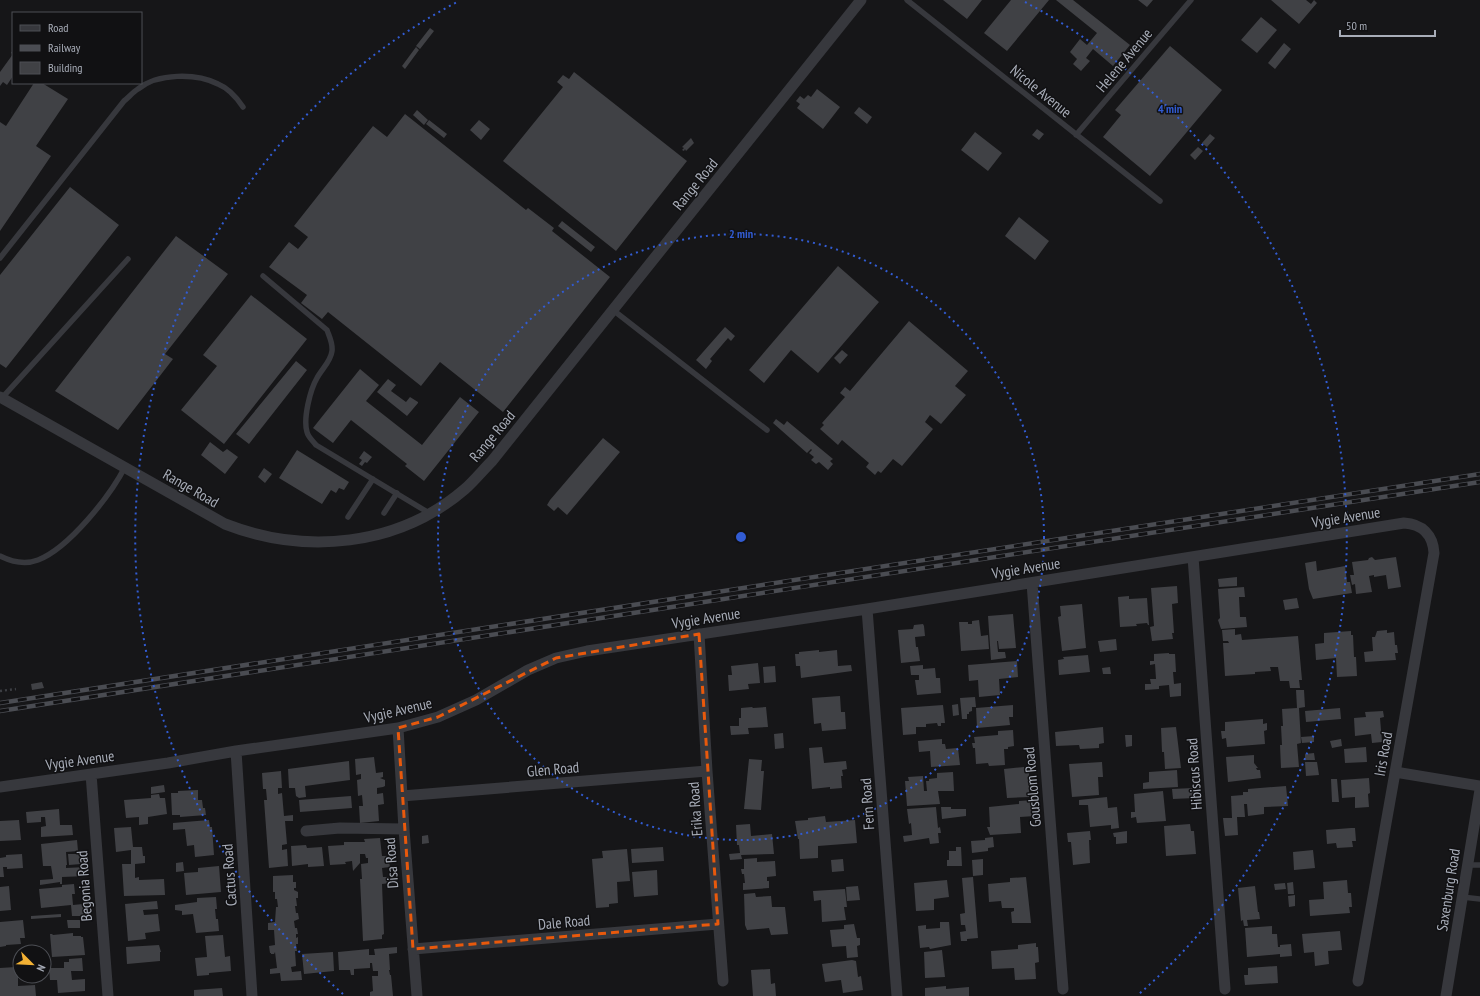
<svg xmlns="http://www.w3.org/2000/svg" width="1480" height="996" font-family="'PT Sans Narrow',sans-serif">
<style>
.building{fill:#404145}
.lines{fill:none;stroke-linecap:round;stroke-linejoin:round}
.path{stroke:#3d3f44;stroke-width:2.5;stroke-dasharray:2 3;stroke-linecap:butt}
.lane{stroke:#37383d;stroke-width:5.5}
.street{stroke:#37383d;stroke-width:11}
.rail-casing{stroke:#4a4c52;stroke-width:4.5}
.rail{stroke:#111113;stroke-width:3;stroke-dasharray:9;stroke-linecap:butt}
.marked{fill:none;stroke:#e8590c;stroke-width:3;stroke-dasharray:8 5;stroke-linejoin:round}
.ring{fill:none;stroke:#325cd3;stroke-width:2;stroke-dasharray:2 4}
.labels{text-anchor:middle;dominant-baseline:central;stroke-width:3;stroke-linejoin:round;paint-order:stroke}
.street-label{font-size:15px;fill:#a8adb8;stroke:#111113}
.centre{fill:#325cd3;stroke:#111113;stroke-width:2}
.ring-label{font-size:12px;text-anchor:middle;font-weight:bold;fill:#325cd3;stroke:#111113;stroke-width:3;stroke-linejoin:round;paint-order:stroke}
</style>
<rect width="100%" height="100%" fill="#161618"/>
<path class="building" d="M943,0H982L967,19Z
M1011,0H1049L1007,51L984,33Z
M1056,0H1073L1130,45L1113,66L1093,49L1086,58L1090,61L1081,71L1073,64L1077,59L1070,52L1080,39L1087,45L1097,33Z
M1138,0H1153L1147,7Z
M1271,0H1306L1311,4L1314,0L1317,3L1299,24Z
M1261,17L1277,30L1257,53L1241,40Z
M430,28L434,31L420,49L416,46Z
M1284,43L1291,49L1275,69L1268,63Z
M1170,46L1222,90L1150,176L1103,137L1121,115L1115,110Z
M416,47L419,50L405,69L402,66Z
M13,50V76L7,85L3,82L0,86V72L13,54L11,53Z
M574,72L687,161L616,251L503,161L563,87L557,82L563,75L569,79Z
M34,83H42L68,99L36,146L51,156L0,231V122L6,126Z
M817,89L840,107L823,129L797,108L800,104L796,101L800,96L804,99L808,95L811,97Z
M859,107L872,117L867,124L854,113Z
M417,110L428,120L424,125L413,115Z
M405,114L526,210L528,208L554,228L552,231L610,277L503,412L440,362L421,386L328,312L322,319L301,303L307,295L269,267L289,242L298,249L308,237L294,226L373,126L387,137Z
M429,120L447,134L444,138L426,124Z
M479,120L490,129L481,140L470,130Z
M1037,129L1044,134L1039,140L1032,135Z
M975,132L1002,153L988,171L961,150Z
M1210,134L1215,138L1207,147L1202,143Z
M691,138L694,143L686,151L685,149L684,151L682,150L684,148L682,147Z
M1198,147L1203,151L1195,160L1190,155Z
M70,187L119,225L6,368L0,364V275Z
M1019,217L1049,241L1035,260L1005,236Z
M562,221L595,247L591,252L558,226Z
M176,236L228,274L165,354L173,359L118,430L55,391Z
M838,266L879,302L818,373L791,350L764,383L749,370Z
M251,295L307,339L224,444L181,410L217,366L203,355Z
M909,321L968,371L955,386L966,395L941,424L930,415L925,422L933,429L902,466L893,459L881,473L878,471L875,475L866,467L869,463L842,440L838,445L820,429L824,425L822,423L845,397L840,393L845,387L850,391Z
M725,327L735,336L731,341L728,338L710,359L712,361L706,369L696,360Z
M842,350L848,355L840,364L834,358Z
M296,361L307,370L249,444L236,434Z
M360,369L379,385L366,401L422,445L460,397L479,412L424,481L405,466L407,464L351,420L333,443L313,428Z
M388,379L396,385L391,391L406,402L410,397L418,402V403L407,416L377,392Z
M776,419L784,425L787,421L833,459L830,461L833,464L828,470L819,462L816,464L811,460L814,457L809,453L812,450L811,449L807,453L773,423Z
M603,438L620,452L567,515L558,507L554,511L547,505L550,500Z
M210,442L223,452L227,449L238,457L225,474L201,455Z
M297,450L349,482L344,490L339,488L336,493L331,490L322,504L279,478Z
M364,451L372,457L367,463L365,462L362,466L359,464L362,460L359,458Z
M264,468L272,474L265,483L258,477Z
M1372,557L1375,560L1396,557L1401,587L1388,589L1386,575L1374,577V575L1369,576L1372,592L1356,594L1355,584L1352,585L1350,575H1354L1352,562L1368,560L1369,558Z
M1316,561L1317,571L1345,566L1347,582H1350L1352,593L1313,599L1309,589L1305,563Z
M1237,577V586L1219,587L1218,579Z
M1177,586L1178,603L1172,604L1174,633H1172L1173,639L1152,641L1150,627L1154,626L1151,588Z
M1244,587L1245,597H1239L1240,617H1246L1247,627L1221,629L1218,620L1220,618L1218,589Z
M1129,596V599L1147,598L1149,625H1148L1147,623L1136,624L1137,626L1120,627L1118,597Z
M1297,598L1299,608L1285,610L1283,600Z
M1082,604L1086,648L1062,651L1058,617L1061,616L1060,606Z
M1013,614L1016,648L999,649L998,641H997L998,652H1005L1006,658L991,660L988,616Z
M979,620L981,636L988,635L989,649L961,651L959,622H968V624H972V621Z
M923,624L924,626L925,636L915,637L916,647H918L920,661L901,663L898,630L913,629L914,625Z
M1235,629V635L1241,634L1242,640L1298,636L1302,680H1299L1300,688H1290L1289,681H1280L1278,667H1270L1271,671L1255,672V674L1225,676L1223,643H1229L1228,641H1223L1222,630Z
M1387,630V633L1394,632L1395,645H1397L1398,653H1395L1396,660L1365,662L1364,652L1373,651L1372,637H1375L1377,631Z
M1351,631V635H1353L1354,657H1356L1357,676L1337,677L1336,658L1316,660L1315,644L1324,643V633Z
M1116,639L1117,650L1100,652L1098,641Z
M819,650V652L837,650L838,666L851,665L852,671L801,678L800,666H796L795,654H799V652Z
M1169,653V654H1175L1176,672H1173L1174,684L1181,683V696L1170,697L1169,685L1159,686V689L1145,690V684H1151L1150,679H1156L1155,664L1150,665V661H1154V654Z
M1088,655L1090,672L1059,675L1058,660L1064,659L1063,657Z
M1017,661L1018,677L999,679L1000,695L979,697L978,680L969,681L968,665Z
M758,663L760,683L748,684L749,689L729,691L728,675H732L731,666Z
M923,665V669L935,668L936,678H940L941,693L917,695L915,680H919V675H911L910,666Z
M775,666L776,682L764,683L763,667Z
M1110,667L1111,674H1103L1102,668Z
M42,682L44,688L32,690L31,684Z
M1296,690H1304L1305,707L1299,708L1301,743L1297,744L1299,767L1281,768L1280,745H1282L1281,726H1283L1282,709L1297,708Z
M840,696L841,712H845L846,729L822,731L821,723L814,724L812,698Z
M975,697L976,707H972V711L969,712V714H967V719H962L960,698Z
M958,704L959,715L953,716L952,705Z
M943,705L945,723H941V726H938L937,723L926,724V727H916V734L903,735L901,708Z
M1013,705V717H1009L1010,725L977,728L976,708Z
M752,707L753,708L766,707L768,727L748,728L749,734L731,735L730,726H739V718H741V708Z
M1340,708L1341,719L1306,722L1305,711Z
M1383,711L1384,717L1380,718L1382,742L1372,743L1371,734L1355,736L1354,718L1366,717L1365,712Z
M1263,719V724L1267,723V730L1264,731L1265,744L1227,747L1226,738L1222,739L1221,731H1225V722Z
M1103,727L1104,743L1099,744V748L1080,749L1079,745L1056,746L1055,732Z
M1176,727L1181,768L1165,769L1164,752H1162L1161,728Z
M1013,730L1014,746L1008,747V749H1004L1005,765L989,766L988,763L976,764L975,748H973L972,743H975L974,737L998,735V731Z
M783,733L784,748L775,749L774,734Z
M1125,735H1132V746L1126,747Z
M1314,736V742L1302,743L1301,737Z
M942,739V744H945L946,749L958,748L960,765L931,767L930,751L919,752L918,741Z
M1341,739L1342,746L1332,748L1330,741Z
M822,747L824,763L846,761L847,769L842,770L843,776H841L842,788L830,789V787L812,789L809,748Z
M1366,747L1367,762L1345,763L1344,749Z
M1314,753L1315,760H1305V754Z
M1254,755V763L1258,768H1256L1257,770H1260L1261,778L1228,782L1226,757Z
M374,757L376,773L383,772V777L380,778L385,780V786L383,787L377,788V794L383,793L384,804L378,805L379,821L360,823L359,806H363L362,795L358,796L357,780L361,779V774L356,775L355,759Z
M749,759L762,760L761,771H764L761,810L744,809Z
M349,761L350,780L305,786L306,797L299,798L296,796L295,788H289L288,769Z
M1102,762L1103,777H1098L1099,795L1072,797L1069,764Z
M1305,762H1317L1319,775L1306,776Z
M1024,767L1025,773H1029V797L1007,798L1004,769Z
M1177,770L1178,787L1143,789V783L1149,782V772Z
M281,771L282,788H278V794L282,793L284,816L293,815V821H285L287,844L282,845V850L287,849L288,866L269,868L264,800H267L266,789H263L262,773Z
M953,772L954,791H938L940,804L907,806L905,781H909L908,777L923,776L924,791H927L926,781H929V779L937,778V773Z
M1369,778L1370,793L1368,794L1369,807L1355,808V797L1342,798L1341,780Z
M1331,779H1337L1339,802H1332Z
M164,785L165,792L151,794V787Z
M1286,786L1288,806L1264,807V814L1248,816L1247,804H1244L1245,817H1237L1238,835L1225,836L1223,818H1232L1231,796L1243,795V792H1248V789Z
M1193,788L1194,798L1173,799L1172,789Z
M198,790V800H202L203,808H205L206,815L180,817V815H172L171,793H178V791Z
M1163,791L1166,821L1137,823L1136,817L1131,818V812H1135L1134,794Z
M159,794L160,798H165L167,814L148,817V824L139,825V817L126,818L124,800L151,798V795Z
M351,796L352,808L300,812L299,800Z
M1107,797L1108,808L1117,807L1119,828L1111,829V825L1090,827L1088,805H1079V800Z
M1034,800L1035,816L1020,817L1021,833L990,835L987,827H990L989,807L1019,804V801Z
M936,807L938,828L940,827L941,833H938L939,843L930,844L929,838L904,842L903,836L912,835L911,823L909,824L907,809Z
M941,807H951V809H966V816L942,819Z
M59,809L60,825H72L73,835L41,837V827L46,826L45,817H41V822L27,823L26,812Z
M825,816L826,822L855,820L857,843L818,846V858L800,859L799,839H798L795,821L808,820V818Z
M19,820L21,840L0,841V821Z
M209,820L210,827H212L214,855L195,857L194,845L187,846L185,829L173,830V823Z
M750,824L751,836L772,834L774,854L741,855L742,859L730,860L729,854L740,853L739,845H737L736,825Z
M1190,824L1191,831H1194L1196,854L1166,856L1164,826Z
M131,827L133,847H142L143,856H145V863L135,864V878L139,877V880L164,879L165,895L124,896L122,864H131V850L116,852L114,828Z
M1351,828H1355L1356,841H1352L1353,847L1337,848L1336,843L1327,844L1326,830Z
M1090,831L1091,840H1089L1090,863L1073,865L1071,842H1068L1067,833Z
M1127,831V843L1116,844V837H1114L1113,833Z
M428,835L429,843L422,844V836Z
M993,837L994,847L988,848V851L972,853L971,841L985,840V838Z
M380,838L382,856H388L390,867L382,868L383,877H389L390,883L382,884L384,934L382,935V939L363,941L360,879H362L361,864L368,863V858H366L365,854H360V863L353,871L352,861L345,862L346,864L330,865L328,846L344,845V842H365L364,839Z
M77,840L78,851L66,852L67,865H66V868L86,867L87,876L62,877V884H60V882L40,885V880L53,879V878L51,866H43L41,844Z
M306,845L307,848L322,847L324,866L308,867V864L292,866L291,846Z
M663,847L664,861L632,863L631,849Z
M956,847H961L962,866H947V860H949V851H956Z
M627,849L630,881L617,882L618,903L609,904V907L596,908L592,859L603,858L602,851Z
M1313,850L1315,868L1294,870L1293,852Z
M22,854L23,868L7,869V867H3L4,877H0V858L6,857V855Z
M68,854H80L81,864L69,865Z
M757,858V862L775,861L776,876L767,877V881H769V888L743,890V883H745L744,874H742L741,869H744V859Z
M843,859L844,871L832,872L831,860Z
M983,859V875L973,876L972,860Z
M183,862L184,871L176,872V863Z
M219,866L221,892L186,895L184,873L198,872V868Z
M657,870L658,895L634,897L632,872Z
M293,875V882H296V888H294V890L298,892V898H296L297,906H295L296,913H298L299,919L294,921L295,928H297L298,934H296V938L298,937V944H296L297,951H295L296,966L291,967L292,972L301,971L302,980L281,981L280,973L270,974V969L277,968L275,952L274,954H271V953H270L269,946L275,945L274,930H268V923L275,922L276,907H278L277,899H275V892H273V876Z
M973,877L978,938L967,939V941H961L960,932L966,931L965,925H961L960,914L965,913L962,878Z
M1026,877L1031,923H1012L1011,912L1014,911V908H1002L1001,901L989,902L988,884L1010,882V878Z
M947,880L949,897L934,899V910L916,911L914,883Z
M1347,880L1348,893H1351L1352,907H1349L1350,913L1310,916L1309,900L1324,899L1323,882Z
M1293,882L1294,894H1288L1287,883Z
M1285,883L1286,889L1275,890L1274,884Z
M74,884L75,894H72L73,905L83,904L84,916H72L71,905L41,908L39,889L62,887V885Z
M9,886L11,910L0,911V887Z
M858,886L860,900L847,901L846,887Z
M1255,886L1258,912H1259L1260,919L1247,920L1248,926H1244L1243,920L1241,921L1238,888Z
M845,889L847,907H844L846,920L822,922L821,900L814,901L813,891Z
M755,893L756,897L771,896L772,907H785L788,934L771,935L769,928L747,930L745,925L744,894Z
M1295,895V906L1289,907L1288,896Z
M216,897L217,909H215L216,919H218L219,931L196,933L193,914L182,915V911L175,910V905L197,902V898Z
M157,901L158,909L143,910L144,915L158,914L160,931L145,933L146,939L128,941L125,904Z
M61,914V917L31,919V916Z
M23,920L25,938H20L21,944L6,945V946L0,947V922Z
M67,920H80V928H68Z
M940,922H949L951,945L930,949L929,947L920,948L918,926L926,925V929L940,928Z
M854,924L857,938H860V945L857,946L858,957L847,958L846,946L832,947L830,930L844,929V925Z
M1272,926V934H1277L1278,947H1280V945L1291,944L1292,956L1280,957V954L1247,957L1245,928Z
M1340,931L1342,950L1328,951L1329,964L1315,966L1314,952L1304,953L1302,934Z
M73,933V936H81V937H83L85,955L52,957L50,934H52L53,935Z
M223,935L225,957L230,956L231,971L209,973V975L197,976L195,958L207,957L205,936Z
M1036,943V947H1038L1039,962L1035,963L1036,979L1015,980L1014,968L992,969L991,951L1018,949V945Z
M159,945L161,952H160V961L127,964L126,947Z
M397,947V953L389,954L390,970H389L390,975H391L393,996H370V992L373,991L372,976H378V971H373L372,963H370V968L354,969V975H351L350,970H339L338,952L369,949V955H375L374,949Z
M942,950L945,977L925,978L924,952Z
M333,952L334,971L304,974L302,954Z
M82,958L83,971H71L72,980L85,979V991L58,993L57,980H50L49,968H64V962H69V959Z
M852,960L856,961L858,977L861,976L863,990L843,993L841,980L825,982L822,964Z
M1277,966L1278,983L1245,985L1244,975H1248V968Z
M16,967L17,974H18V986L35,985L36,996H0V968Z
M770,969L771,984L775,983L776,996H753L751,970Z
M946,986V989L969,987V996H925V988Z
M222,988L223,996H194V990Z"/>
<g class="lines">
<path class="path" d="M0,691L16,689"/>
<path class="lane" d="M907,0L1160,201
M1076,135L1191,0
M0,258L124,101C129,97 133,92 138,89C158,73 196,73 218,84C228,88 237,98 243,107
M263,276L327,330C329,336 333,343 332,351C331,361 322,369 317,378C310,390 303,419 307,432C308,437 313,441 316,445L429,513
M613,310L767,430
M2,398L128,259
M384,513L397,493
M348,517L373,479
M0,556C12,562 25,565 38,560C69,548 110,496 125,467
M1467,865H1480
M1462,897L1480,899"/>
<path class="street" d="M0,397L225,524C305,555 398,547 465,489C474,481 483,470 492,461L861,0
M1193,557L1225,989
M1032,583L1063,989
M867,609L897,996
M699,634L707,771L723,981
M398,728L404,829L417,996
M236,751L252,996
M1395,772L1480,786
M91,774L108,996
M0,787L168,763L236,751L398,728L438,717L476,700L528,670L556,658L587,651L867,609L1404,523C1422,524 1433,535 1434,553L1358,981
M402,796L707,771
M306,831L340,828L404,829
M413,949L718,924
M1446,996L1480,790"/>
<g class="rail-casing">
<path id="rail" d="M0,703L1480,474
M0,711L1480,482"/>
</g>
<use href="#rail" class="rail"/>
</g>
<path class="marked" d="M699,634L718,924L413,949L398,728L438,717L556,658Z"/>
<g class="ring">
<circle cx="741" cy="537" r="303"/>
<path d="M343 994A606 606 0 0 1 457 2M1025 2A606 606 0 0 1 1139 994"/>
</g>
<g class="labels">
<g class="street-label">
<text transform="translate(1124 60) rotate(-50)">Helene Avenue</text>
<text transform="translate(1041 91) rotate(39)">Nicole Avenue</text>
<text transform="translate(695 184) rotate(-51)">Range Road</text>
<text transform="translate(492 436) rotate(-50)">Range Road</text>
<text transform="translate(191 488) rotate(30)">Range Road</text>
<text transform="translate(1346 517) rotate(-9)">Vygie Avenue</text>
<text transform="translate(1026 568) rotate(-9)">Vygie Avenue</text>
<text transform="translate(706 618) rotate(-9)">Vygie Avenue</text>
<text transform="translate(398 710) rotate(-13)">Vygie Avenue</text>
<text transform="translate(1383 754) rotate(-80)">Iris Road</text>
<text transform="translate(80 760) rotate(-8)">Vygie Avenue</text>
<text transform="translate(553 769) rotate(-5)">Glen Road</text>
<text transform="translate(1194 774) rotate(-94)">Hibiscus Road</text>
<text transform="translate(1032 787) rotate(-95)">Gousblom Road</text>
<text transform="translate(867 804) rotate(-94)">Fern Road</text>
<text transform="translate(695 809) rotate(-94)">Erika Road</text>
<text transform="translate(391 863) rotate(-94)">Disa Road</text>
<text transform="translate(229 875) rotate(-94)">Cactus Road</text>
<text transform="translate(84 886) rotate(-94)">Begonia Road</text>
<text transform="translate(1448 890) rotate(-81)">Saxenburg Road</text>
<text transform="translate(564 922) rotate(-5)">Dale Road</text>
</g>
</g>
<circle cx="741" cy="537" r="6" class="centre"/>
<g class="ring-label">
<text x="1170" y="113">4 min</text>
<text x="741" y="238">2 min</text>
</g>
<rect x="12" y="12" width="130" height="72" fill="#111113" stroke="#4d4f55"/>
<rect x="20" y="25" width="20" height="6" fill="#37383d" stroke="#4d4f55"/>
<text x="48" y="32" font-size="12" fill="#a8adb8">Road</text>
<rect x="20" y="45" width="20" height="6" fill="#4a4c52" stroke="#4d4f55"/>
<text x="48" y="52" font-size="12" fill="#a8adb8">Railway</text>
<rect x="20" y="62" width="20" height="12" fill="#404145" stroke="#4d4f55"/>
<text x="48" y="72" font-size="12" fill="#a8adb8">Building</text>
<g transform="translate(32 964) rotate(114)"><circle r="19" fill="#111113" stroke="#4d4f55"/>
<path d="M0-3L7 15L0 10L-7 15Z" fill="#f2b134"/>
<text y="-6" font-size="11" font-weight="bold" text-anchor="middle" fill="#a8adb8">N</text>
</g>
<path d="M1340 30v6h95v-6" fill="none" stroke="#a8adb8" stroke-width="2"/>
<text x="1346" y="30" font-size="12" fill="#a8adb8" stroke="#111113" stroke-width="3" paint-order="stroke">50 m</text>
</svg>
